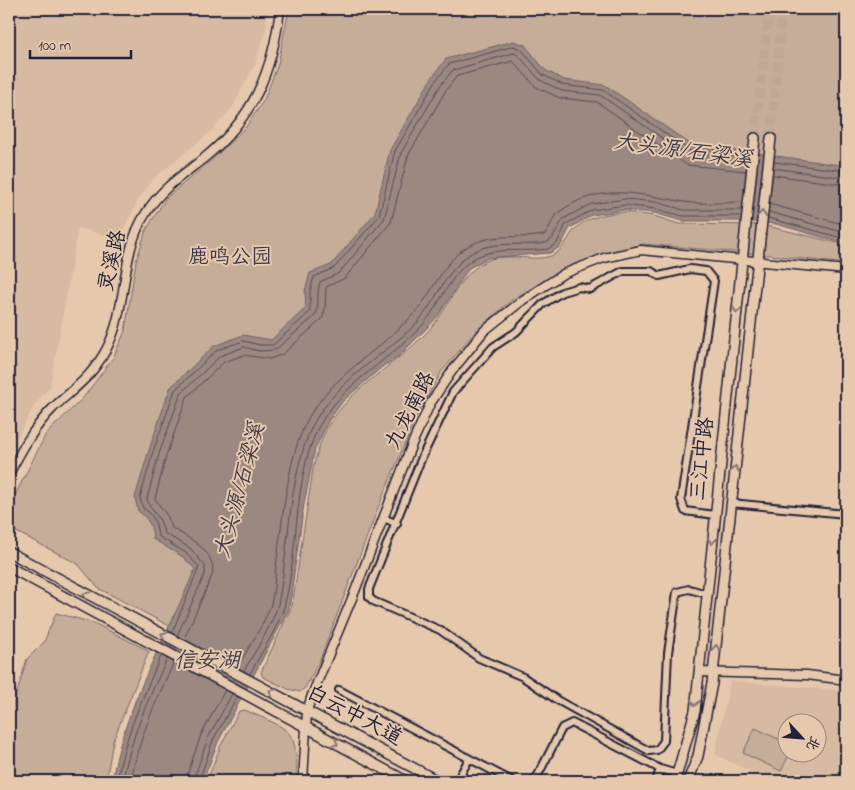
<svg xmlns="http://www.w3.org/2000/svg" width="855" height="790" font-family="'Indie Flower','LXGW WenKai TC',sans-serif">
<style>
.built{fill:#d6baa2;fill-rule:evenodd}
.green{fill:#c6ad9a;stroke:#74686a}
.water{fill:#9b8881;stroke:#6b5f65}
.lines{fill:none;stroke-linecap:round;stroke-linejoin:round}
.shore{stroke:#524b57;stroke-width:1}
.secondary-tunnel{stroke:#bfa795;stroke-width:9;stroke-dasharray:9 4.5;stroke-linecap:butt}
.minor-casing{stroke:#22223b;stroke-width:10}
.tertiary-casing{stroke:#22223b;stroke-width:11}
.secondary-casing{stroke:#22223b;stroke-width:12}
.minor{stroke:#e6c8ac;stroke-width:6}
.tertiary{stroke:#e6c8ac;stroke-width:8}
.secondary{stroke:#e6c8ac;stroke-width:9}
.oneway{stroke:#847574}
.labels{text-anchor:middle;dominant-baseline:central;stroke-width:4;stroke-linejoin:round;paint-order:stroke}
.park-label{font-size:21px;fill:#3b3749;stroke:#e6c8ac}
.street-label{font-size:21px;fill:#22223b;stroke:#e6c8ac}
.water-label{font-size:22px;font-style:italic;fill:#403c4c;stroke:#e6c8ac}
</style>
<rect width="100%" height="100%" fill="#e6c8ac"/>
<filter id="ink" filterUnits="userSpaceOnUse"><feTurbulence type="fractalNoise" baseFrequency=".02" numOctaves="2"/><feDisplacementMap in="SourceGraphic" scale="10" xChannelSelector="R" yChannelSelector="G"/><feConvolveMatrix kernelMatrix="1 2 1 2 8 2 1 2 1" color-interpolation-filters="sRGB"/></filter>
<g filter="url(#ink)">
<path class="built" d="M9,9H268L266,29L255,64L232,108L207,135L154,178L138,200L119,239L78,228L50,387L34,406L9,453Z
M730,681L846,691V781H768L715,754ZM788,722H818V752H788Z"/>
<path class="green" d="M289,9H846V171L379,214L309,308L193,558L199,569L173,628L98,588L78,564L9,528V507L46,434L83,398L113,358L125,331L136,261L146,230L166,198L214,158L246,127L264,100L278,64Z
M626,212L654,216L679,224L763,225L846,245V264L770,255L643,244L575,264L513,299L476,331L442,371L417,415L378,508L319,662L305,688L300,692L288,689L263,677L261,672L292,606L313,469C317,452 322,434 332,420C358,381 405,360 434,324C452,302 461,270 491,259C510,253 533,262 551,256C564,251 567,237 576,228C590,215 608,214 626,212Z
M56,613L94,623L149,651L113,741L106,781H9V719L27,659L44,642Z
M245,710C292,731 297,727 297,781H207L220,747L239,711Z
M755,728L787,743L788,752L790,753L781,771L743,753Z"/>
<path class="water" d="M514,41L525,45L545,70L564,80L605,85L696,148L749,152L846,166V244L776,224L744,221H682L654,213L624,210L592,215L570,228L560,247L550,253L488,258L469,268L438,316L425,330L399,356L382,367L343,401L329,420L315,449L304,504L289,609L218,742L203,781H112C124,706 166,639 195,569L183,557L153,539C152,526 149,519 138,511L135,498L149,450L170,388L214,346L243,335L271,340L306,308L305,291L310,273L331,265L375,213L390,150L431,79L446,59Z"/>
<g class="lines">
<path class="shore" d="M774,162L846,171
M773,168L846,178
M773,175L846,185
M769,204L846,225
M769,212L846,233
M768,218L846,239
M172,633L199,567L186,553L158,536L156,524L151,514L143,508L140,498L153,452L175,390L217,350L243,341L260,345H273L310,312V291L314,277L334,268L379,216L395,151L435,82L449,64L514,46L522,50L543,75L563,85L603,90L693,153L747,157
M177,636L205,574V566L190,548L164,533C161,515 149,510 147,499L159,454L181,393L220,356L244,347L259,351L275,350L315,316C320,306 316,293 320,282L339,273L384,219L401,153L440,86L453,70L514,53L518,55L540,80L562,91L600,95L691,158L747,163
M184,639L212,576C218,551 188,538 172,528L168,517L155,499L166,456L187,397L224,362L244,355L270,359L283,354L322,319L325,310L326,287L345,278L391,222L408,156L446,90L457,76L513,61L536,87L560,98L597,102L687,165L746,171
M237,668C248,647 264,626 271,604C274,592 275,578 276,566C283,520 287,447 314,409C339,372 379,350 410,318C436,293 444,250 483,240C503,234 524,239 544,235C550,230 551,219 558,213C598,182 640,194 684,202C703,205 724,202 743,202
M244,671C254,653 274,622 278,604C290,548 288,459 320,413C344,377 383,355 414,326C439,301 449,256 486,247C506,242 526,246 546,243L552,239L563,219L591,204L625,199L656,202L684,210H742
M250,674C260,654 278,628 284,607C300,550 292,465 325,416C349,381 389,359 419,329C442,306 453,260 488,253C508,248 529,252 548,249L557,243L566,224L592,210L625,205L655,209L683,216H741
M117,781C124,737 143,697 161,656
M123,781C130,738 149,698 167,659
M131,781C138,739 156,701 174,662
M185,781L201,735L225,690
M193,781L208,738L232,694
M199,781L213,740L237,697"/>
<path class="secondary-tunnel" d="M755,138L769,9
M771,138L782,9"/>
<g class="minor-casing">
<path id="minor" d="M731,503L846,514
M384,518L397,524
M707,594L689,589L677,592L668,653L664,741L657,750L649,751L557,700L523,677L479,658L440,630L373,601L369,597V589L422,457L453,392L493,347L516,332L543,304L562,292L579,287L590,289L623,271H651L659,276L690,269L706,271L714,281L681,499L685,511L715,515
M339,690L512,781
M457,781L469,759
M535,781L562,728L572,723L660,769L677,774
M656,781L660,769"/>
</g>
<g class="tertiary-casing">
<path id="tertiary" d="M9,474C21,451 34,427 53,408C75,387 90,379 106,350C129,307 119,254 146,213C161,189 181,176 203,159C253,119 273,71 280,9
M699,672L807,675L846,680
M303,781L307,711L312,695L355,591L412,444L430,404L452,371L484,331L523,300L563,274L604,258L641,250L846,270"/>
</g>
<g class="secondary-casing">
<path id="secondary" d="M9,552L438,781
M9,567L406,781
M675,781L695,711L755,138
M688,781L698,756L712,683L771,138"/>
</g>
<use href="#minor" class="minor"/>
<use href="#tertiary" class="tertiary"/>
<use href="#secondary" class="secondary"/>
</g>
<defs><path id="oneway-chevron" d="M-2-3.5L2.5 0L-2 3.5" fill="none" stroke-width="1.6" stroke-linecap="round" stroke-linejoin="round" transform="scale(1.25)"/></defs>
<g class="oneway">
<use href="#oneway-chevron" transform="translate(762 214) rotate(-84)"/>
<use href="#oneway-chevron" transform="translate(737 310) rotate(96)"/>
<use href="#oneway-chevron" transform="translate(735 469) rotate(-84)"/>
<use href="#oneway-chevron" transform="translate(712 541) rotate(96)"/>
<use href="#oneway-chevron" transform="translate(86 595) rotate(-151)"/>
<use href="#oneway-chevron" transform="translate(164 635) rotate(-153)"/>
<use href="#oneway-chevron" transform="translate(716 648) rotate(-84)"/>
<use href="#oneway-chevron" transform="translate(272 692) rotate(-152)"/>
<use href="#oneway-chevron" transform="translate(695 703) rotate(96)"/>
<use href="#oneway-chevron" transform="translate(335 743) rotate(28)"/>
</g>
</g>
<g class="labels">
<g class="park-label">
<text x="230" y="258">鹿鸣公园</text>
</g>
<g class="street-label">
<text transform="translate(113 261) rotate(-77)">灵溪路</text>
<text transform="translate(411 411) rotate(-63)">九龙南路</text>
<text transform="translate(703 459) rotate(-84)">三江中路</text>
<text transform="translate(354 716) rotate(28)">白云中大道</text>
</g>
<g class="water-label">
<text transform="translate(683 152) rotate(8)">大头源/石梁溪</text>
<text transform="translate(241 491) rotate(-75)">大头源/石梁溪</text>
<text x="207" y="662">信安湖</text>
</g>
</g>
<rect width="855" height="790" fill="none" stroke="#e6c8ac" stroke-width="30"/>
<rect x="15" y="15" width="825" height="760" fill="none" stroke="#22223b" stroke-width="2" filter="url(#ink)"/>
<g transform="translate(802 738) rotate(116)"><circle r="24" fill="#e6c8ac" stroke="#98867f"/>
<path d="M0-4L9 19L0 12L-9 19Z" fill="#22223b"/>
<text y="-8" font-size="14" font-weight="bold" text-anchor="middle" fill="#22223b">北</text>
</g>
<path d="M30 50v8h101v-8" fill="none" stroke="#22223b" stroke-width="2.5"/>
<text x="38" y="50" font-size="15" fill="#22223b" stroke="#e6c8ac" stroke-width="4" paint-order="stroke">100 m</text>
</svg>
